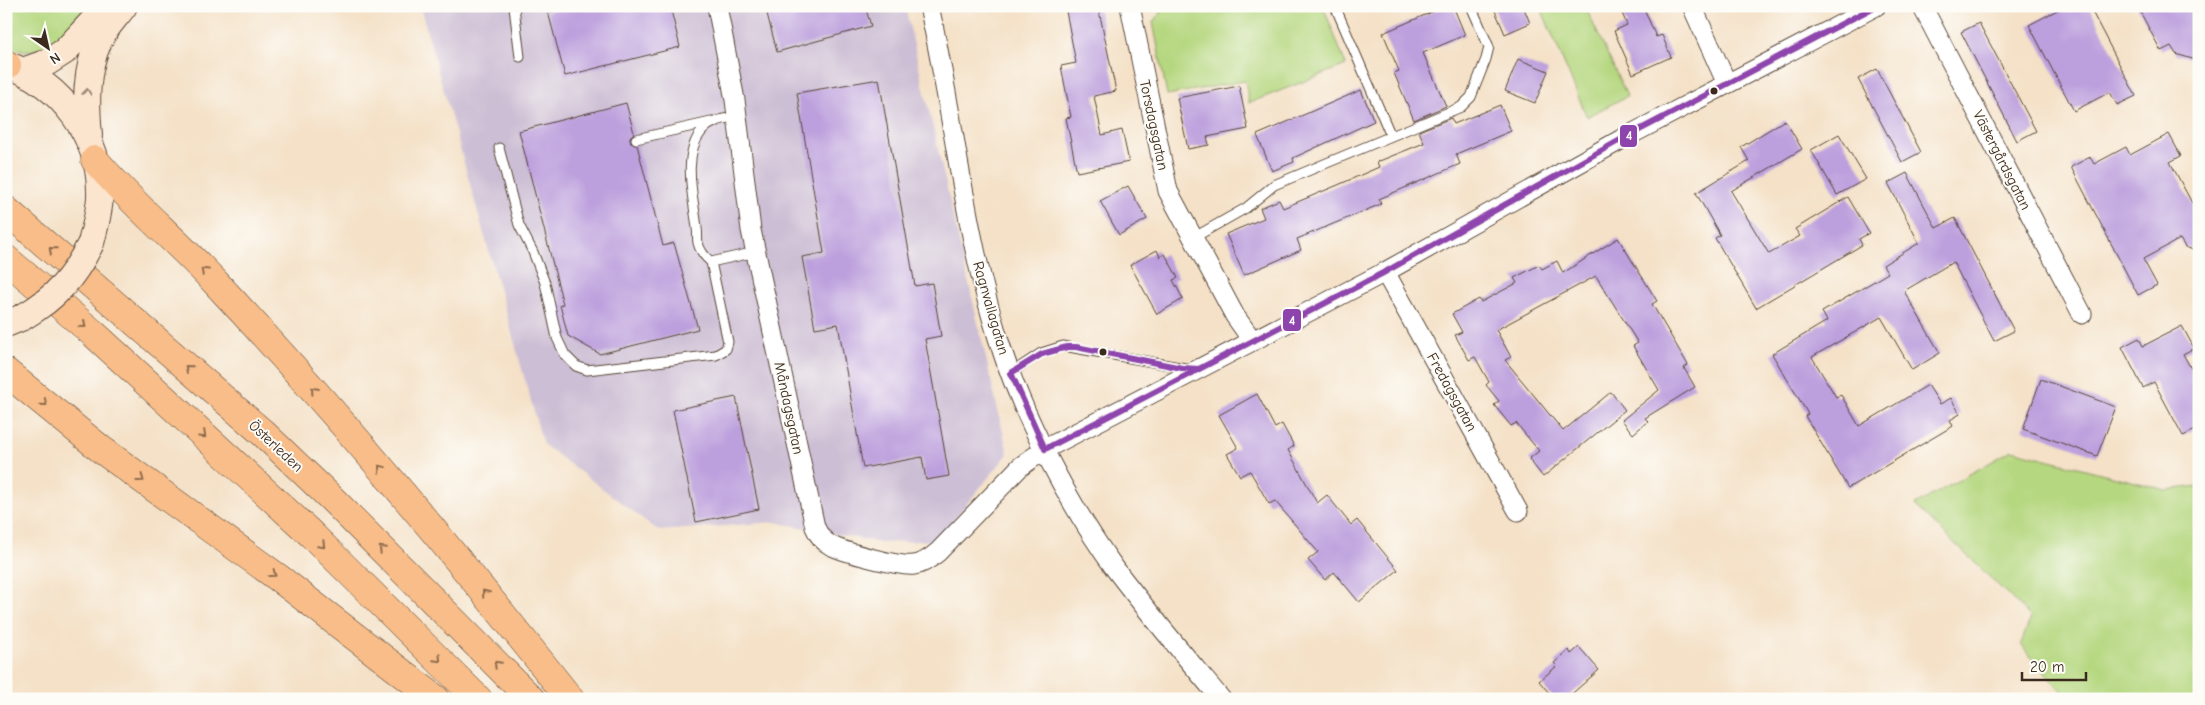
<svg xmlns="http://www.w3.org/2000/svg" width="2205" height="705" font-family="'Comic Neue',sans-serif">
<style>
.industrial{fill:#ccbed4}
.green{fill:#b5d77f;stroke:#78804e}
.building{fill:#bc9fdd}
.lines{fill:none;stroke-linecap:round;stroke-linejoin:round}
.service-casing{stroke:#574537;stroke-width:11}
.minor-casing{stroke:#574537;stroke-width:21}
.secondary-casing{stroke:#574537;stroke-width:28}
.primary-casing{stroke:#574537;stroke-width:29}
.service{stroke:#fff;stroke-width:9}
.minor{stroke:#fff;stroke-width:19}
.secondary{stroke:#fce5cf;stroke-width:26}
.primary{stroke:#f8bd88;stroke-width:28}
.secondary-bridge-casing{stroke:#574537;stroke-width:28;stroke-linecap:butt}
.secondary-bridge{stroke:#fce5cf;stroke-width:26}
.bus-1-casing{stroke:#fdfcf7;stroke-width:10}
.bus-1{stroke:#8e44ad;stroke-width:6}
.oneway{stroke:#9c8876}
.oneway2{stroke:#906c4e}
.bus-dot{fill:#3b2a1e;stroke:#fdfcf7;stroke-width:2}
.labels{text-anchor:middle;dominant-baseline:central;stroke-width:4;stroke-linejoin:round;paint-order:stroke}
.street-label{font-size:15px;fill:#3b2a1e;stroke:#fdfcf7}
.line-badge{stroke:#fdfcf7;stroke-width:2}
.badge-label{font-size:14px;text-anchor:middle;font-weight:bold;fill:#fff}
</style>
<rect width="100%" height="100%" fill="#fdfcf7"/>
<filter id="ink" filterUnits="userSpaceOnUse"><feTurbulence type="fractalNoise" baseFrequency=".02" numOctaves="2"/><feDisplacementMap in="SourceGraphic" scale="10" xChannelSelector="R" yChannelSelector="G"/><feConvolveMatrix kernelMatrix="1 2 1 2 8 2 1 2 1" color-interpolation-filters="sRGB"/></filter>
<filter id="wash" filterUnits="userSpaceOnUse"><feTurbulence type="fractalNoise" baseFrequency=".0096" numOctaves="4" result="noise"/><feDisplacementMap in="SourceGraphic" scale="20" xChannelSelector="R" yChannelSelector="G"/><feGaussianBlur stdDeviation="1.12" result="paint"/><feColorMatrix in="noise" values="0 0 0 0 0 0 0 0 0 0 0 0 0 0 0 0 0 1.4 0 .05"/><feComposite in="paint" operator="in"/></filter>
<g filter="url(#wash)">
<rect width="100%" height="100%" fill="#f4e1c7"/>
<path class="industrial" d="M420,6H905L1008,454L937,540L881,543L775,522L659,531L543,444Z"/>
<path class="green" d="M6,6H88C60,40 55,59 6,47Z
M1166,6H1323L1346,65L1249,103L1245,81L1167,95L1153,22Z
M1540,6H1585L1627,96L1587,117Z
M2012,450L2166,490L2199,486V699H2069L2030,657L2021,644L2031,617L1915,505Z"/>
<g id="blocks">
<path class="building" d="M571,6H670L680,47L565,76L548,12Z
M765,6H865L871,26L777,52Z
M1065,6H1098L1116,91L1094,96L1102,135L1122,130L1129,162L1077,172L1066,118L1071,117L1061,66L1076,63Z
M1446,6H1453L1465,35L1423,53L1446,106L1414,120L1394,73L1399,71L1383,33Z
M1493,6H1523L1530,23L1505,34Z
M1619,6H1643L1656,37L1662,35L1671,57L1633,74L1614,31L1627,25Z
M2065,6H2089L2136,96L2117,105L2110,92L2074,111L2029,25Z
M2137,6H2181L2183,9L2199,15V61L2176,54L2171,46L2161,51Z
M1979,23L2036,131L2017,141L1961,32Z
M1518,59L1548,71L1535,103L1505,91Z
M1877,69L1921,152L1902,162L1858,79Z
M879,79L915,286L932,283L941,336L925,339L949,476L926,480L922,457L863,468L838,324L815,328L802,257L824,253L797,93Z
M1239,86L1248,129L1207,137L1209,145L1188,149L1177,98Z
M1361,90L1374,121L1293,158L1294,162L1272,171L1257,135Z
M626,103L634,133L630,137V141L634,145H637L663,246L674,243L698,329L600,354L568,336L560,305L563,304L519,131Z
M1500,105L1511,131L1456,154L1460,164L1379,199L1381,204L1297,239L1301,250L1244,275L1226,234L1264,218L1260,208L1279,200L1283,208L1338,185L1379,167L1377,162L1424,143L1419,131L1451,118L1454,124Z
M1785,120L1802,149L1731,191L1769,254L1800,236L1795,229L1848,197L1869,233L1859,239L1862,245L1756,308L1715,238L1720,235L1696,193L1749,161L1741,147Z
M1839,134L1866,179L1837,195L1811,150Z
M2169,134L2181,156L2170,162L2192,203L2199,205V252L2185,247L2180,239L2143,259L2157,285L2138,295L2071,167L2090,157L2094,164L2126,147L2130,155Z
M1907,173L1936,228L1955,218L2014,331L1994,341L1953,262L1904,291L1940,353L1912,370L1881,317L1812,357L1836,397L1841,395L1859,426L1928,385L1940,404L1951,398L1960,414L1950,420L1953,426L1848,488L1805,416L1808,414L1772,354L1827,321L1822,312L1888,273L1883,265L1919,243L1888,183Z
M1128,186L1147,219L1119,235L1100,201Z
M1618,238L1657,301L1652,304L1688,365L1684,368L1695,387L1645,418L1648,421L1633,434L1622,420L1659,390L1633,346L1638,343L1596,276L1496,330L1511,357L1505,360L1563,431L1611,392L1625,410L1543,477L1529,459L1539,451L1516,423L1511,426L1494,405L1499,401L1486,385L1489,382L1475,357L1469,360L1455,335L1462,332L1452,314L1479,299L1481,302L1517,283L1514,278L1539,265L1542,269L1557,261L1563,273Z
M1157,250L1160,257L1165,254L1178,278L1173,280L1183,299L1157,314L1130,265Z
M2182,326L2194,348L2183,354L2199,383V428L2183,436L2154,382L2143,388L2122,347L2139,338L2143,346Z
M2041,379L2116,407L2097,456L2023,429Z
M1257,394L1275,428L1282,424L1294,446L1288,450L1317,503L1327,495L1351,525L1357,520L1398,570L1359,602L1334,572L1325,580L1308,560L1318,552L1275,501L1269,504L1250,471L1240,476L1227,454L1238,448L1219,415Z
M736,397L759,509L696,522L673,410Z
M1579,647L1599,670L1566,699H1554L1539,681L1557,666L1554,663L1569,650L1571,654Z"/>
</g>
</g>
<g filter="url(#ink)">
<use href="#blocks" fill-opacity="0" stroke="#574537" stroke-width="1"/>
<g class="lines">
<g class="service-casing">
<path id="service" d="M516,6L514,7L520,57
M1335,6L1391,136
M636,139L711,122
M499,148L519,225L533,252L545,283L557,338L565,355L576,366L587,370L716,355L726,349L728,342L711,262C705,257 700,251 698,243C697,239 698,233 697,228C694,200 681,155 702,131C712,120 724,119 737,116
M1193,238L1246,208L1274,185L1461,107L1471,97L1486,59L1489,47L1471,6
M711,262L756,252
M1011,373L1041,353L1063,346L1191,369"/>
</g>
<g class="minor-casing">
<path id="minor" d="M717,6L735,100L751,230L815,527C818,534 823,541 830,545C843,552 900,567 914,565C923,564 931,558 938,552L1020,467L1045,449L1385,272L1622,139L1876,6
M929,6C954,116 964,230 998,338C1021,413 1070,507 1116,570C1149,614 1185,656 1221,699
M1130,6L1168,191L1235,316L1252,340
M1692,6L1727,84
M1922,6L2082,314
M1385,272L1518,511"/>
</g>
<g class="secondary-casing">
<path id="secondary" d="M6,64C61,84 102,138 100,197C99,213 95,228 91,243
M23,71L48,62L65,51L106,7
M89,135C86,103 85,71 99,41C104,29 116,17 124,6
M6,324L23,317"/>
</g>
<g class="primary-casing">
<path id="primary" d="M6,64L7,65
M95,160C132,204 177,241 217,284C341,417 457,556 570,699
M6,210L264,434L332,499L531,699
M6,259L94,334L311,534L478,699
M6,372L102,450L280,579L436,699"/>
</g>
<use href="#service" class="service"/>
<use href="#minor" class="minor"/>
<use href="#secondary" class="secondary"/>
<use href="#primary" class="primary"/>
<g class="secondary-bridge-casing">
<path id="secondary-bridge" d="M23,317C57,297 73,278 91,243"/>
</g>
<use href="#secondary-bridge" class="secondary-bridge"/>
<g class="bus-1-casing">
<path id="bus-1" d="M1385,272L1622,139L1876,6
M1067,347H1076L1182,368L1199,369L1045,449L1011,373L1042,354Z
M1199,369L1385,272
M1199,369L1385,272"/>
</g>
<use href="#bus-1" class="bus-1"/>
</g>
<defs><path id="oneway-chevron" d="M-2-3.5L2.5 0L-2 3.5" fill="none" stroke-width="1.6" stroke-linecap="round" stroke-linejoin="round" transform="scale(1.25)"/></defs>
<use class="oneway" href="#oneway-chevron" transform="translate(87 92) rotate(-83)"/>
<g class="oneway2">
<use href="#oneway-chevron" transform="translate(52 250) rotate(-139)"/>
<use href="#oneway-chevron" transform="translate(204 271) rotate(-136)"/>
<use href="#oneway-chevron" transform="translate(83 325) rotate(41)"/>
<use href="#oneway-chevron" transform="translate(188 368) rotate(-139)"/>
<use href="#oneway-chevron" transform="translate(314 390) rotate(-132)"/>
<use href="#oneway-chevron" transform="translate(44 403) rotate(39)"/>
<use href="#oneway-chevron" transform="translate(203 435) rotate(43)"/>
<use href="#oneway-chevron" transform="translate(381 468) rotate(-130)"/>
<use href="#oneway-chevron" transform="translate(141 479) rotate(36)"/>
<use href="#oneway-chevron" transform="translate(322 545) rotate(45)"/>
<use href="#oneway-chevron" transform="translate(382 549) rotate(-135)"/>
<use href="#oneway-chevron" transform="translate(273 574) rotate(36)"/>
<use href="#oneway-chevron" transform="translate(485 593) rotate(-129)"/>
<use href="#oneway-chevron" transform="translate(438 659) rotate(45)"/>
<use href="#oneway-chevron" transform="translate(497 664) rotate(-135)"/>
</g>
</g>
<g class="bus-dot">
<circle cx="1714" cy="91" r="4.5"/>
<circle cx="1103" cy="352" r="4.5"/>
</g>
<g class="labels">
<g class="street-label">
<text transform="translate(1154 125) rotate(78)">Torsdagsgatan</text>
<text transform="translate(2002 160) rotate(63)">Västergårdsgatan</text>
<text transform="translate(991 308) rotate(74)">Ragnvallagatan</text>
<text transform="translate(1452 392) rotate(61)">Fredagsgatan</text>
<text transform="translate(789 408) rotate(78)">Måndagsgatan</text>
<text transform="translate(276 446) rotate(43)">Österleden</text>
</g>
</g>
<g class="line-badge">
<rect x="1619" y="124" width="19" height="24" rx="5" fill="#8e44ad"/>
<rect x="1282" y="308" width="20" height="24" rx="5" fill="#8e44ad"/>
</g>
<g class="badge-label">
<text x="1629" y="140">4</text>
<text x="1292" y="325">4</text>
</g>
<rect width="2205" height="705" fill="none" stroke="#fdfcf7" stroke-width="25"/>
<g transform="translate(48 48) rotate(146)" stroke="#fdfcf7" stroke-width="4" paint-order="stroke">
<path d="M0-4L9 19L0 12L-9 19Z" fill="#3b2a1e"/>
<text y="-8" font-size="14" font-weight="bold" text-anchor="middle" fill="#3b2a1e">N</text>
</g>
<path d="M2022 672v8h64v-8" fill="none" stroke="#3b2a1e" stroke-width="2.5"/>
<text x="2030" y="672" font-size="15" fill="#3b2a1e" stroke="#fdfcf7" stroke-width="4" paint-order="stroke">20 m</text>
</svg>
